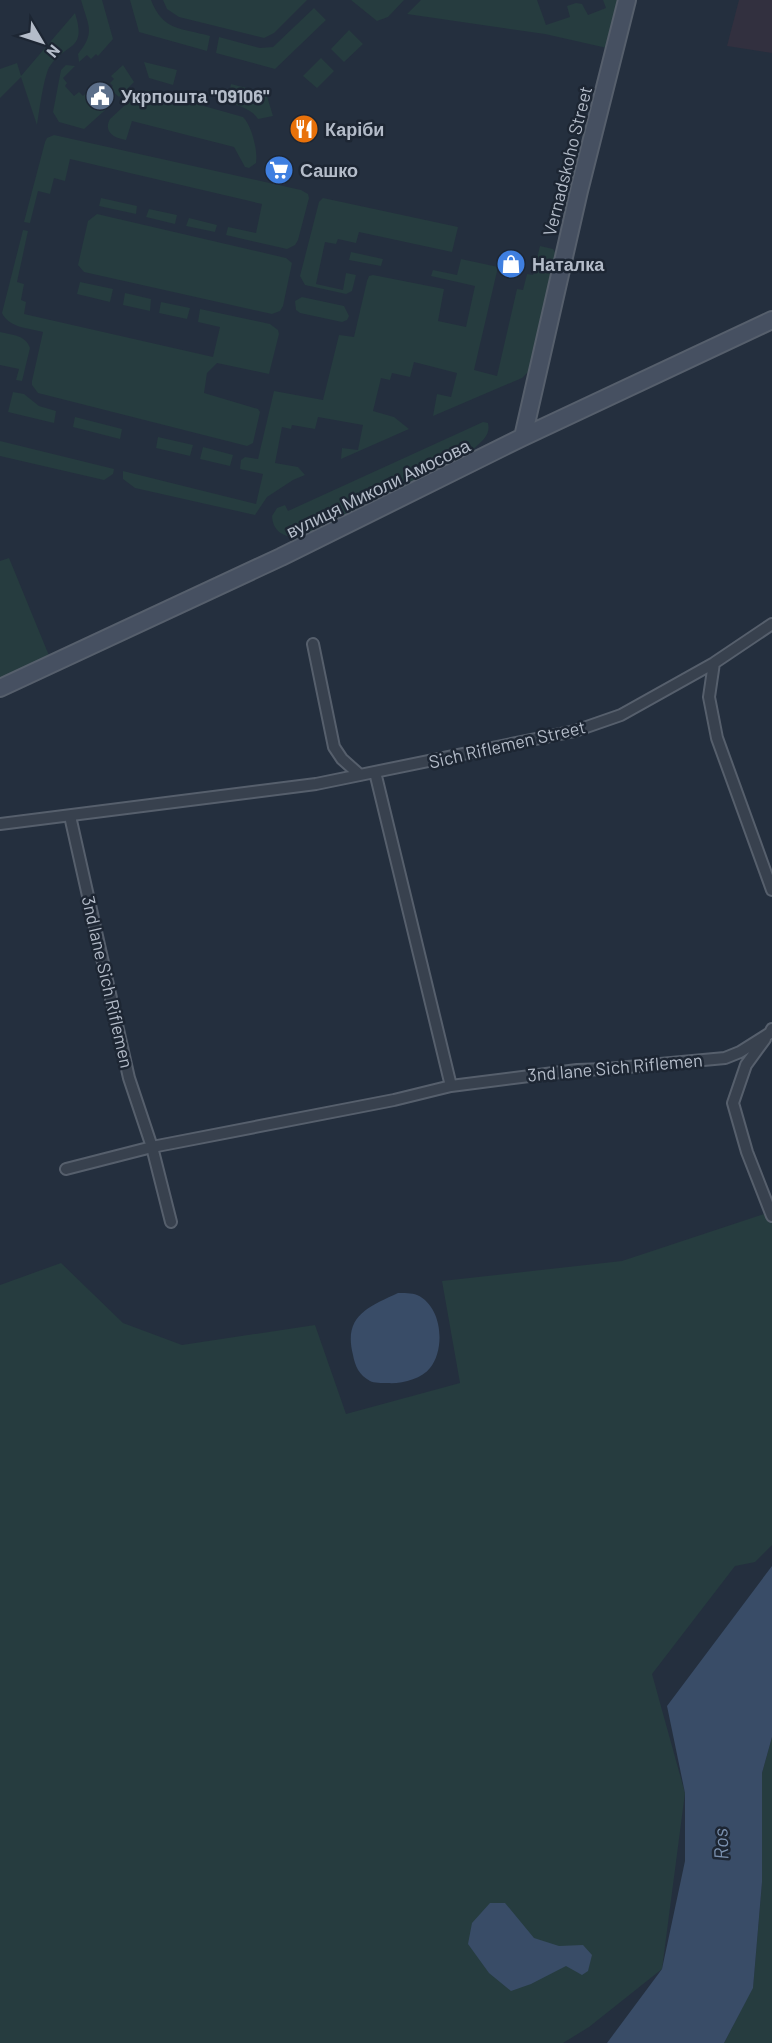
<svg xmlns="http://www.w3.org/2000/svg" width="772" height="2043" font-family="Barlow,sans-serif">
<style>
.medical{fill:#32303f}
.green{fill:#263c3f}
.water{fill:#394c67}
.lines{fill:none;stroke-linecap:round;stroke-linejoin:round}
.street-casing{stroke:#565f6c;stroke-width:14}
.secondary-casing{stroke:#565f6c;stroke-width:20}
.street{stroke:#38414e;stroke-width:10}
.secondary{stroke:#465061;stroke-width:16}
.labels{text-anchor:middle;dominant-baseline:central;stroke-width:5;stroke-linejoin:round;paint-order:stroke}
.poi-label{font-size:18px;font-weight:bold;fill:#b4bcc9;stroke:#1d2633;text-anchor:start}
.street-label{font-size:18px;fill:#b4bcc9;stroke:#1d2633}
.water-label{font-size:20px;font-style:italic;fill:#7c92b1;stroke:#1d2633}
</style>
<rect width="100%" height="100%" fill="#242f3e"/>
<path class="medical" d="M739,0H772V53L727,46Z"/>
<path class="green" d="M81,0H102L113,39L98,56L96,54L91,59L87,55L79,62L78,54C96,32 88,25 81,0Z
M130,0H151C163,31 181,28 210,36L207,51L139,32Z
M163,0H307L274,33L264,38L179,17L167,9Z
M351,0H404L388,17L377,21Z
M421,0H537L546,25L570,17L567,6L576,3L582,4L588,15L606,8L603,0H619L607,48L545,34L407,14Z
M314,8L326,20L275,69L216,53L219,37L260,48L273,47Z
M75,13C87,51 67,42 50,66C44,74 39,113 37,125L21,77L0,98V69L17,63L21,76Z
M349,30L363,44L344,62L331,49Z
M321,58L334,71L317,88L303,76Z
M144,62L177,70L173,85L149,78Z
M66,65L75,66L63,78L67,83L65,86L74,96L79,92L83,96L86,93L90,97L94,94L99,99L104,95L113,103L84,129L59,122L53,112L61,70Z
M123,65L134,82L119,97L110,89L113,86L110,83L114,79L111,76Z
M231,84L266,93L273,116L258,119C251,108 238,106 227,102Z
M147,90L243,117C252,126 258,151 256,163L249,168L245,167L234,147L132,121L126,140C114,138 103,132 110,119L137,94Z
M54,135L301,190L308,194L309,198L298,240L295,245L287,249L226,235L228,227L256,233L262,204L70,159L65,181L54,178L50,194L38,191L30,223L24,222L45,142L47,138Z
M101,198L137,206L136,214L99,206Z
M323,198L458,227L452,252L359,232L356,243L338,239L336,244L325,242L316,284L343,290L346,273L356,275L352,291L346,294L305,285L300,276L319,202Z
M149,209L177,215L175,224L146,217Z
M97,214L286,258L292,263L283,306L280,311L272,314L84,272L78,265L88,221Z
M189,218L217,225L215,232L186,226Z
M23,230L28,231L17,282L24,284L21,300L26,302L24,314L213,357L220,327L198,322L200,309L270,324L278,330L279,334L269,374L217,363L207,373L204,393L258,409L260,412L253,443L247,446L38,393L32,385V381L43,332C29,328 9,328 2,313Z
M540,246L553,249L557,255L530,370L522,378L433,416L437,394L451,397L457,373L414,362L410,377L392,373L390,380L381,378L373,411L394,417L409,429L341,459L342,448L358,450L363,425L318,417L315,429L292,425L291,429L282,427L275,463L298,467L305,475L293,480L267,497L255,515L135,488L123,479V471L256,504L263,474L240,469L241,460L245,457L258,459L274,391L323,400L339,335L354,337L367,281L369,276L373,275L444,289L438,321L466,327L475,286L431,276L433,270L457,275L461,259L498,267L474,370L497,376L517,289L523,290L527,274L533,275Z
M351,252L383,259L381,266L349,260Z
M80,282L113,289L110,302L77,294Z
M125,293L151,299L150,311L123,305Z
M302,297L344,306L349,316L347,320L342,322L300,313L296,310L295,301Z
M161,302L190,308L187,319L159,313Z
M0,332C12,335 26,335 30,348L22,381L16,380L19,369L0,365Z
M13,392L24,394L39,406L56,411L54,423L8,412Z
M75,417L122,429L120,439L73,427Z
M483,422L488,423C490,432 486,437 480,443C456,467 406,486 375,501C349,513 323,529 296,538C282,536 273,531 272,516L277,508L285,505L288,511Z
M158,437L193,445L190,456L156,448Z
M0,441L114,469L113,474L104,480L0,456Z
M203,447L233,455L230,466L200,459Z
M9,558L50,658L0,681V561Z
M770,1212L772,1214V1545L755,1562L735,1566L652,1674L685,1793L662,1969L589,2027L563,2043H0V1285L61,1263L123,1323L182,1345L315,1325L346,1414L460,1383L442,1281L622,1261Z
M772,1737V2043H724L753,1987L762,1882V1773Z"/>
<path class="water" d="M398,1293C403,1293 412,1293 417,1295C442,1306 446,1348 430,1368C422,1379 401,1384 388,1383C382,1383 374,1383 370,1381C359,1375 355,1366 353,1355C343,1316 368,1307 398,1293Z
M772,1566V1737L762,1773V1882L753,1988L724,2043H607L662,1969L685,1861V1793L667,1706Z
M490,1903H505L534,1938L559,1946L583,1945L592,1955L588,1971L582,1975L566,1966L531,1984L511,1991L489,1973L468,1944L472,1923Z"/>
<g class="lines">
<g class="street-casing">
<path id="street" d="M313,644L334,747L342,759L360,775
M714,663L709,697L717,738L772,890
M375,772L451,1086
M70,816L129,1078L152,1147L171,1222
M0,824L316,784L575,731L621,715L714,663L772,624
M765,1039L746,1065L733,1103L747,1152L772,1216
M66,1169L152,1147L394,1100L451,1086L577,1070L606,1069L725,1058L740,1052L770,1033L772,1029"/>
</g>
<g class="secondary-casing">
<path id="secondary" d="M523,437L579,191L627,0
M0,688L281,557L523,437L772,320"/>
</g>
<use href="#street" class="street"/>
<use href="#secondary" class="secondary"/>
</g>
<defs>
<g id="civic-disc" transform="scale(1.5)"><circle r="9.5" fill="#5c6f8a" stroke="#1d2633"/><path d="M-.6-6.5H3V-4.5H.6V-3L4-1V1h2V6H-6V1h2V-1L-.6-3ZM-1.2 2.5V6h2.4V2.5Z" fill="#fff"/></g>
<g id="restaurant-disc" transform="scale(1.5)"><circle r="9.5" fill="#e8710a" stroke="#1d2633"/><path d="M-5-6h1v4h1v-4h1v4h1v-4h1v5L-1.5 .5V6h-2V.5L-5-1ZM5-6V6H3V1.5H1.5Q1.5-4 5-6Z" fill="#fff"/></g>
<g id="supermarket-disc" transform="scale(1.5)"><circle r="9.5" fill="#3f7fe0" stroke="#1d2633"/><path d="M-6-5.5h2.5l.6 2H6L4.5 2H-2.5L-4.4-4H-6ZM-1.5 3.2a1.3 1.3 0 1 0 .1 0ZM3 3.2a1.3 1.3 0 1 0 .1 0Z" fill="#fff"/></g>
<g id="shop-disc" transform="scale(1.5)"><circle r="9.5" fill="#3f7fe0" stroke="#1d2633"/><path d="M-5-2.5h2.3a2.7 3.5 0 0 1 5.4 0H5L5.5 6h-11ZM-1.5-2.5h3a1.5 2.3 0 0 0-3 0Z" fill="#fff"/></g>
</defs>
<g fill-rule="evenodd">
<use href="#civic-disc" x="100" y="96"/>
<use href="#restaurant-disc" x="304" y="129"/>
<use href="#supermarket-disc" x="279" y="170"/>
<use href="#shop-disc" x="511" y="264"/>
</g>
<g class="labels">
<g class="poi-label">
<text x="121" y="96">Укрпошта "09106"</text>
<text x="325" y="129">Каріби</text>
<text x="300" y="170">Сашко</text>
<text x="532" y="264">Наталка</text>
</g>
<g class="street-label">
<text transform="translate(567 161) rotate(-76)">Vernadskoho Street</text>
<text transform="translate(378 488) rotate(-26)">вулиця Миколи Амосова</text>
<text transform="translate(507 744) rotate(-13)">Sich Riflemen Street</text>
<text transform="translate(108 982) rotate(77)">3nd lane Sich Riflemen</text>
<text transform="translate(615 1067) rotate(-5)">3nd lane Sich Riflemen</text>
</g>
<g class="water-label">
<text transform="translate(720 1844) rotate(-92)">Ros</text>
</g>
</g>
<g transform="translate(42 42) rotate(129)" stroke="#1d2633" stroke-width="4.5" paint-order="stroke">
<path d="M0-4.5L10 22L0 15L-10 22Z" fill="#b4bcc9"/>
<text y="-9" font-size="16" font-weight="bold" text-anchor="middle" fill="#b4bcc9">N</text>
</g>
</svg>
